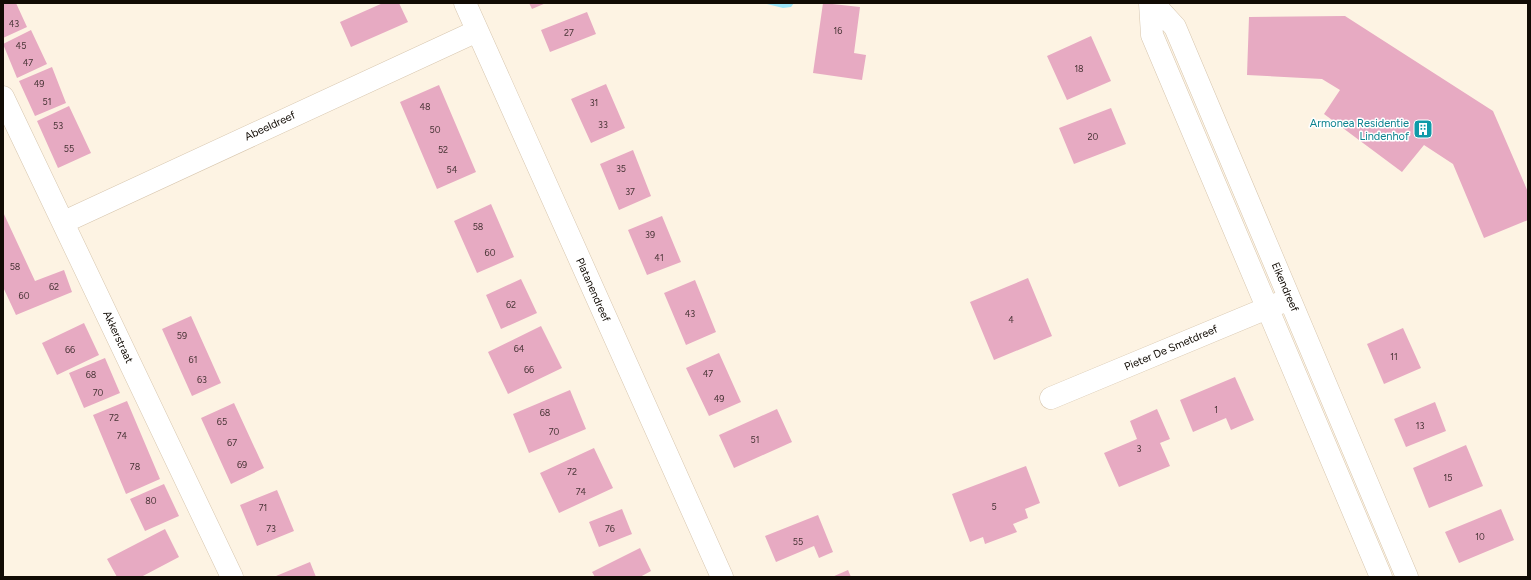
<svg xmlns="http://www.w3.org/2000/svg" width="1531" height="580" font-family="Figtree,sans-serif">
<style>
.water{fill:#9be5f9}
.building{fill:#e7aac2}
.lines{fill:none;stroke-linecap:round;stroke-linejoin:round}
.street-casing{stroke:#d7c6ae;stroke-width:23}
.street{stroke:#fff;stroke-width:22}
.labels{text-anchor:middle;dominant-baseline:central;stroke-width:3;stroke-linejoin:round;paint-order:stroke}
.number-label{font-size:9px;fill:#463334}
.culture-label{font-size:11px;fill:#0d838f;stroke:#fff;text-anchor:end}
.street-label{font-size:11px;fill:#110b04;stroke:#fff}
</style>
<rect width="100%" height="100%" fill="#fdf3e3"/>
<path class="water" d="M763,3H794L791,7L783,8Z"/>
<path class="building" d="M3,3H16L27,27L3,38Z
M383,3H399L408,22L351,47L340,22Z
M529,3H546L532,9Z
M823,3L860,7L854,53L866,55L862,80L813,73Z
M587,12L596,34L550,52L541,30Z
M1345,16L1493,111L1528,192V220L1484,238L1453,164L1424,145L1402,172L1324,114L1340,90L1322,79L1247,75L1249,17Z
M31,30L47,64L17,78L3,44Z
M1091,36L1111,81L1067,100L1047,56Z
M52,67L66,103L35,116L19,81Z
M606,84L625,128L591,143L571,99Z
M439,85L476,172L437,189L400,102Z
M69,106L91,153L58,168L37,121Z
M1111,108L1126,144L1074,164L1059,128Z
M633,150L651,196L619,210L600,164Z
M491,204L514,257L477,273L454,221Z
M3,212L35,281L64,270L72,292L16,315L3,287Z
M662,216L681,262L647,275L628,230Z
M1028,278L1052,336L994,360L970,302Z
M521,279L537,313L501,329L486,295Z
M695,280L716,332L686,345L664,293Z
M191,316L221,383L192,396L162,329Z
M84,323L99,355L57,375L42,343Z
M541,326L562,368L508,394L488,352Z
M1403,328L1421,368L1384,384L1367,344Z
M719,353L741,402L709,416L686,368Z
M105,358L120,393L84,408L69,373Z
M1235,377L1254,420L1231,430L1226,418L1193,432L1180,400Z
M570,390L586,429L529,453L513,414Z
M127,401L160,479L126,494L93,415Z
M1435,402L1446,431L1406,447L1394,419Z
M234,403L264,468L231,484L201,418Z
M777,409L792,442L734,468L719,435Z
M1157,409L1170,439L1160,443L1170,466L1119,487L1104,453L1137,439L1130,421Z
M1466,445L1483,486L1429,508L1413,468Z
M594,448L613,488L559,513L540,473Z
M1026,466L1040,503L1025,509L1028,518L1013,524L1017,532L985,544L983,537L970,542L952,494Z
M164,484L179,516L145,531L130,499Z
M277,490L294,531L257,546L240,505Z
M622,509L632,534L599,547L589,522Z
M1501,509L1514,540L1459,563L1445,532Z
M818,515L833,552L819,558L814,546L776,562L765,536Z
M165,529L179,557L141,577H117L107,559Z
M640,548L651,571L640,577H595L592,572Z
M310,562L316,577H277L276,576Z
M848,570L851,577H832Z"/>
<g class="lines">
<g class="street-casing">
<path id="street" d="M465,3L722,577
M1150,3L1152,35L1381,577
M1153,3L1175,27L1407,577
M3,97L232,577
M64,222L477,31
M1051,398L1282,302"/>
</g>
<use href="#street" class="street"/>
</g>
<defs>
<g id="building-square" transform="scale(1)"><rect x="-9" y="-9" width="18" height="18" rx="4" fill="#0f9aa8" stroke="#fff"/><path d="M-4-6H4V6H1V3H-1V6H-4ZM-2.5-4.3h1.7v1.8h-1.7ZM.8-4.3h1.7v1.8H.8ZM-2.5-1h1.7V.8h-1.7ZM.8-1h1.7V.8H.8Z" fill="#fff"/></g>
</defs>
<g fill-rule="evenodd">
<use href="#building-square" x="1423" y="129"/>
</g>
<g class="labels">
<g class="number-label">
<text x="14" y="23">43</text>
<text x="838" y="30">16</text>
<text x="569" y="32">27</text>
<text x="21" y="45">45</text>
<text x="28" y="62">47</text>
<text x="1079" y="68">18</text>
<text x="39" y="83">49</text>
<text x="47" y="101">51</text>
<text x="594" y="102">31</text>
<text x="425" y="106">48</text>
<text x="603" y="124">33</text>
<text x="58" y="125">53</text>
<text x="435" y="129">50</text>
<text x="1093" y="136">20</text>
<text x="69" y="148">55</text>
<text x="443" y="149">52</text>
<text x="621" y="168">35</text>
<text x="452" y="169">54</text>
<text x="630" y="191">37</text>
<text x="478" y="226">58</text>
<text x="650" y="234">39</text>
<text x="490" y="252">60</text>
<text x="659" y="257">41</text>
<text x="15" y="266">58</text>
<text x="54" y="286">62</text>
<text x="24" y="295">60</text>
<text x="511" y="304">62</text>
<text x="690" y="313">43</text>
<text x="1011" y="319">4</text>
<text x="182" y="335">59</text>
<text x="519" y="348">64</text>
<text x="70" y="349">66</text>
<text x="1394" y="356">11</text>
<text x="193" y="359">61</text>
<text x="529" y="369">66</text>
<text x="708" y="373">47</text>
<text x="91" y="374">68</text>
<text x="202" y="379">63</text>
<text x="98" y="392">70</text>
<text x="719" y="398">49</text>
<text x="1216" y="409">1</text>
<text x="545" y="412">68</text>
<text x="114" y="417">72</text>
<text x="222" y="421">65</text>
<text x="1420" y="425">13</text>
<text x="554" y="431">70</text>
<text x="122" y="435">74</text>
<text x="755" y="439">51</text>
<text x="232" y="442">67</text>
<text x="1139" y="448">3</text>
<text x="242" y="464">69</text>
<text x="135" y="466">78</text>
<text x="572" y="471">72</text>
<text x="1448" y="477">15</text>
<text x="581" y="491">74</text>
<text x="151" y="500">80</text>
<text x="994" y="506">5</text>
<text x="263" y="507">71</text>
<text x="271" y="528">73</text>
<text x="610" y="528">76</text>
<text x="1480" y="536">10</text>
<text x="798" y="541">55</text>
</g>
<g class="culture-label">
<text x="1409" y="123">Armonea Residentie<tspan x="1409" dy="13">Lindenhof</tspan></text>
</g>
<g class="street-label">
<text transform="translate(270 126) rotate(-25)">Abeeldreef</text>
<text transform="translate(1285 287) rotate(67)">Eikendreef</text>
<text transform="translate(593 290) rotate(66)">Platanendreef</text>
<text transform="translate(118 337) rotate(65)">Akkerstraat</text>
<text transform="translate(1171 348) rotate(-23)">Pieter De Smetdreef</text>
</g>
</g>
<rect width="1531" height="580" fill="none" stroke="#110b04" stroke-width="8"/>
</svg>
